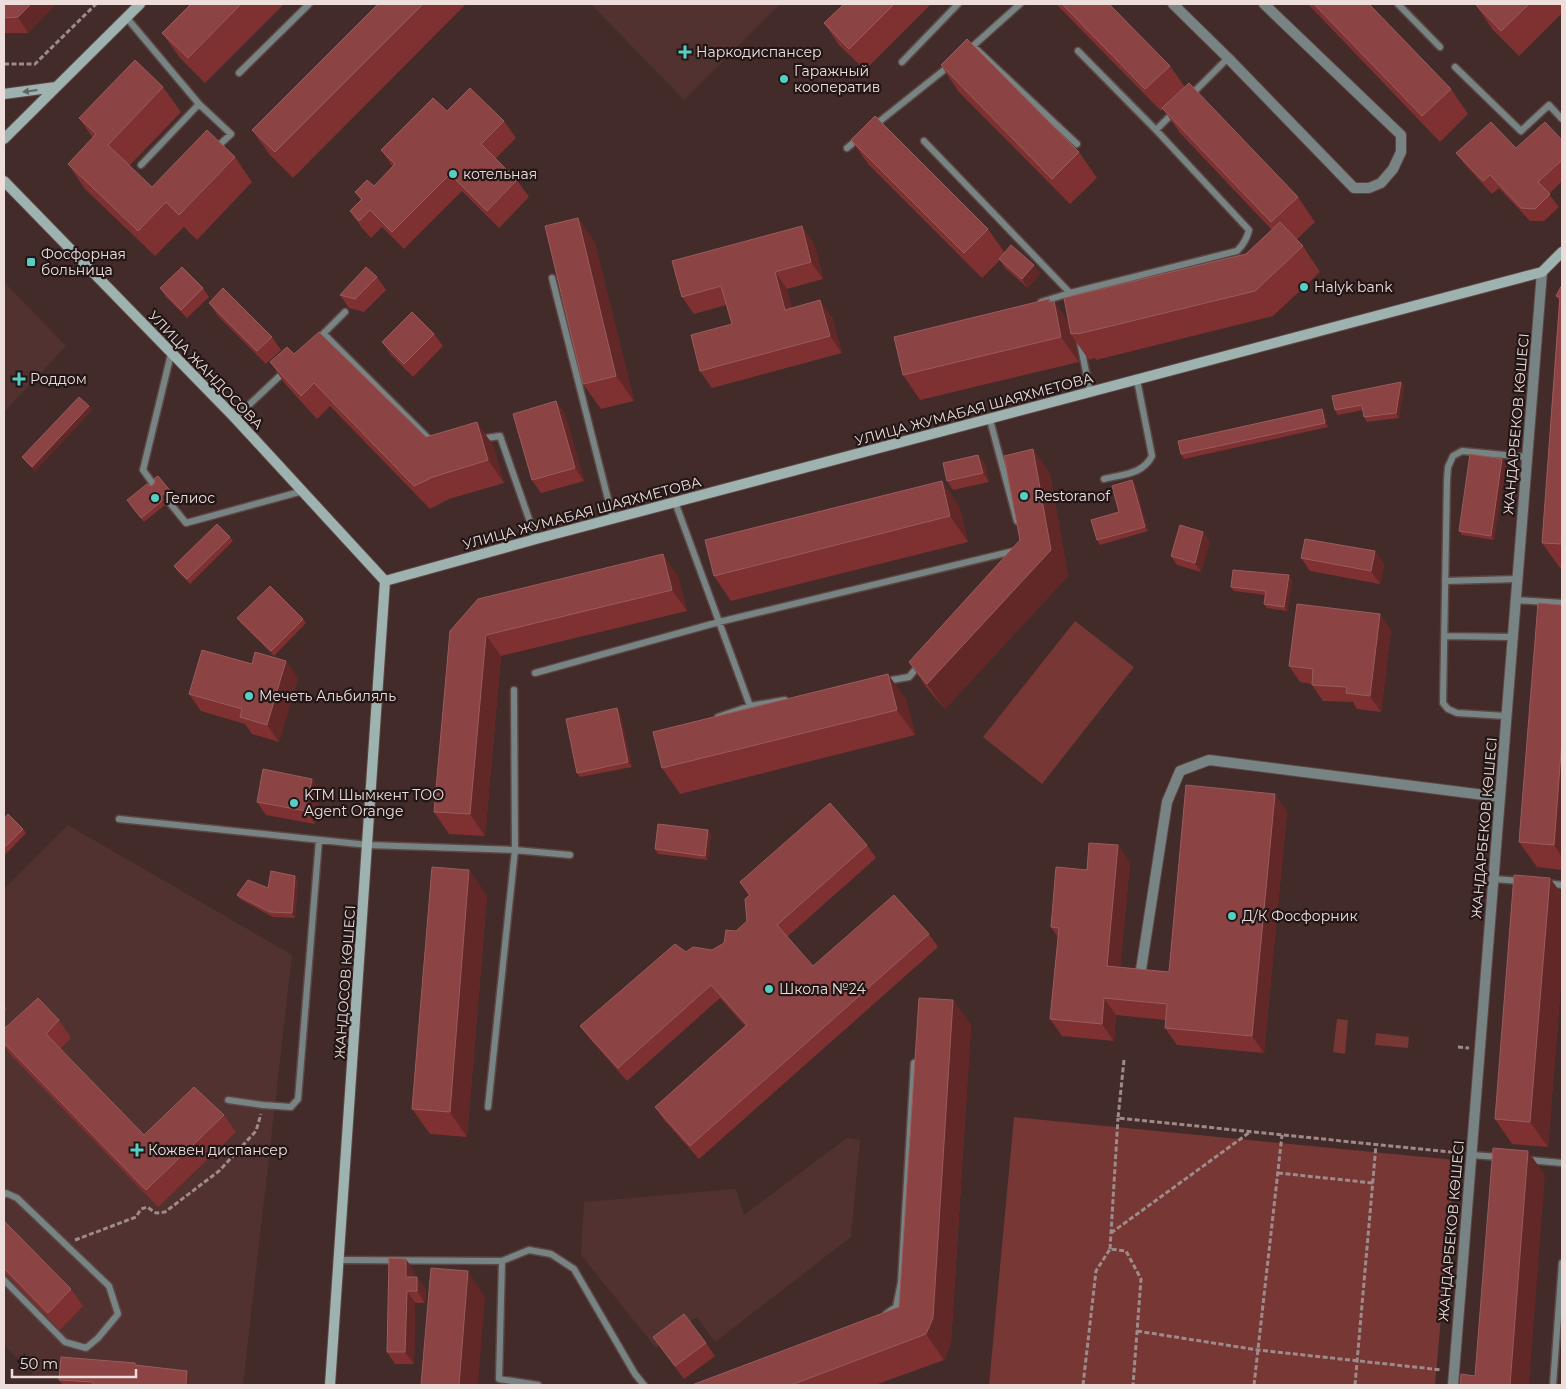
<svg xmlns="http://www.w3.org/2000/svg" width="1566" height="1389" font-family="Montserrat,sans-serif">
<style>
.built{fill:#513230}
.green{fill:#763735}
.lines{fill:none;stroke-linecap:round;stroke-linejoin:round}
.lane-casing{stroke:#5d4745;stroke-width:9}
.street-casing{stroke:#5d4745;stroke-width:12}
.secondary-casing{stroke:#5d4745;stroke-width:12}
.path{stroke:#9e8b89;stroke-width:3;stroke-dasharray:5 2.5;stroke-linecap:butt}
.lane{stroke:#778483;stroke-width:6}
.street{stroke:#778483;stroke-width:10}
.secondary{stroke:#9eb3b0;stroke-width:10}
.wall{fill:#7f3132}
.shaded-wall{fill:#622727}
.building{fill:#8b4344;stroke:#9a5c5c}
.oneway{fill:#606563}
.poi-dot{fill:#56cec3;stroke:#221716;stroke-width:2}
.labels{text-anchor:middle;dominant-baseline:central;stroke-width:4.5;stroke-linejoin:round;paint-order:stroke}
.poi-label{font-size:14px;fill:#eddddb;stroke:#221716;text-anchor:start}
.street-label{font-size:14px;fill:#eddddb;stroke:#221716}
</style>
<rect width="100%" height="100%" fill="#422b29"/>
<path class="built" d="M591,4H780L684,100Z
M4,282L66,346L4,412Z
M68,825L292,955L243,1385H192L34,1375L4,1345V889Z
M847,1138L860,1140L851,1237L715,1342L697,1317L656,1348L581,1255L584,1202L736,1189L744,1215Z"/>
<path class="green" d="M1075,621L1134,667L1042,784L983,737Z
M1337,1019L1348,1020L1345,1054L1333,1052Z
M1376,1033L1409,1037L1408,1048L1375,1045Z
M1014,1117L1455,1160L1435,1385H989Z"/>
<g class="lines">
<g class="lane-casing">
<path id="lane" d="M1020,4L973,46L1077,144
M1398,4L1440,47
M126,17L199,104L231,134L215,149
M1078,51L1156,130L1174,112
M902,62L958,4
M1455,67L1521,131L1549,105L1562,119
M239,73L309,4
M1190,96L1228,58
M875,125L949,66
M924,141L1070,293L1041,302
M847,148L859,138
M141,165L199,104
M552,278L613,519
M1073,305L1070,293L1237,251C1244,244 1247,239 1249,230L1156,130
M324,334L431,441
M321,336L345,312
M1080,342L1090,392
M235,418L285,371
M990,420L1017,521
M480,439L500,436L536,539
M1104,479C1123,474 1142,475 1152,456L1137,380
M154,485L143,470L171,354
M169,502L186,523L303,491
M675,502L750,706
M1445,581L1517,579
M1515,600L1562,603
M1444,636L1512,637
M535,673L719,622L1018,550
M886,681L909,677L920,664
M1506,716L1457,713L1448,709L1443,703L1447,480L1448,467L1453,456L1462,451L1527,457
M718,717L750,706L785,700
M119,819L368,845L515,850L570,855
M1493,879L1521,881
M1546,883L1562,885
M228,1100L263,1105L291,1107L298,1099L319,840
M488,1107L515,850L514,690
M1471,1155L1499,1157
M1529,1160L1562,1163
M4,1195L6,1193L17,1198L109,1286L118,1314L98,1338L86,1348L65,1342L4,1280
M339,1260L502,1261L529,1250L551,1254L574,1269L635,1374L644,1385
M502,1261L499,1379L538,1385
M886,1314L896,1307L901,1282L914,1063
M1553,1385L1562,1263"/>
</g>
<g class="street-casing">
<path id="street" d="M1173,4L1228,58L1354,188H1369L1381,183L1393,169L1401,152V135L1264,4
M1140,976L1167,802L1180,771L1209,760L1500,797
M1453,1385L1542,272"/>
</g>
<g class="secondary-casing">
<path id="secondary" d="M4,94L56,87
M4,139L140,4
M4,181L235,418L385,581
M385,581L536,539L1542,272L1562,252
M330,1385L385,581"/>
</g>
<path class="path" d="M4,64H35L96,4
M1458,1047L1469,1048
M1124,1060L1118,1118L1459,1153
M1278,1173L1373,1183
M1111,1233L1250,1132
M75,1240L136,1217L141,1209L147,1207L156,1213L165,1212L219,1171L256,1131L261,1114
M1110,1249L1118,1118
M1137,1331L1258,1350L1442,1370
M1083,1385L1096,1271L1110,1249L1126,1251L1141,1279L1133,1385
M1254,1385L1282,1135
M1355,1385L1376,1145"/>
<use href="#lane" class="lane"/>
<use href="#street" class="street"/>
<use href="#secondary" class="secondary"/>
</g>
<path class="wall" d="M4,4H56L28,33H4Z
M191,4H284L205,83L180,58L162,33Z
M378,4H464L465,5L293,178L270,155L252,130Z
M844,4H931L865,70L839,45L824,23Z
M1056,4H1109L1170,66L1185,87L1298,197L1315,222L1296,240L1303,246L1320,272L1273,316L1096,360L1095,358L1089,360L1074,339L1079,362L920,400L903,375L1050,302L1068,321L1246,254L1272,230L1180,133L1163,109L1161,111Z
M1308,4H1369L1451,89L1468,114L1440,142Z
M1475,4H1562V13L1519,56L1493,30Z
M941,65L1079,152L1097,178L1070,204L958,91Z
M163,87L181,112L129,166L152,187L235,157L252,182L197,240L184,227L155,256L85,189L68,164L93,138L79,118Z
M447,111L504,121L516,138L495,159L517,180L529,197L499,228L462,191L404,249L382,227L371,238L362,228L350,211L361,200L355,192L374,186L393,167L381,150Z
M851,140L988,229L1005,253L1034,265L1040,274L1028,288L1005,268L1000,260L982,278L869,165Z
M1562,140V181L1549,194L1559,207L1544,221H1530L1499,188L1492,194L1466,166L1456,153L1516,148Z
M578,218L595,243L634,401L601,409L583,384Z
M814,243L823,279L787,289L792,308L832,317L842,353L712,388L700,371L732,324L726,305L694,314L682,297Z
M377,277L386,290L364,312L349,308L340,295Z
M1562,285V568H1560L1542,543L1559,301L1556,296Z
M160,288H203L209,297L187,318L166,297Z
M209,303L272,337L281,350L266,364L218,316Z
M434,334L443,346L413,377L391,355L382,342Z
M294,354L426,437L493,445L504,483L449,499L430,509L330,406L317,419L286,385L270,362Z
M1401,382L1404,386L1399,418L1367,422L1364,417L1363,410L1338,415L1335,410Z
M556,401L565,414L584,481L541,493L532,480Z
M89,406L92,410L35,471L26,462L22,457Z
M1325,413L1328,427L1184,459L1181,454Z
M1033,449L1050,474L1068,576L945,709L926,687L909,662L1020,540Z
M978,455L985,464L989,482L953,490L947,481Z
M1506,463L1494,540L1462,535L1459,531Z
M942,481L959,506L968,542L731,601L714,576Z
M154,484L172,493L175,497L173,499L169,497L166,498L165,505L144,522L130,505L151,486Z
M1135,484L1148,531L1100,545L1097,540L1119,512Z
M230,537L233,541L190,584L177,571L174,566Z
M1210,541L1201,572L1177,565L1171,556Z
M1375,551L1384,564L1380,584L1310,571L1301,558Z
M678,576L687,611L501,656L485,836L449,834L434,812L450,631Z
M1292,580L1287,611L1267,608L1264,604L1265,595L1234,591L1231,587Z
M1562,605V870L1537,867L1519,842Z
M1380,614L1391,630L1381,712L1357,709L1353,702L1323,701L1312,685V684L1300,682L1289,666Z
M237,618L303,619L306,623L274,656L240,622Z
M286,661L298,678L279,742L252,734L245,724L201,711L189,694L252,664Z
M906,699L915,735L680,794L662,768Z
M617,708L620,713L632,767L580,777L577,773Z
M312,779L321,792L315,824L266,815L257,802Z
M1287,811L1264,1053L1177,1045L1165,1028V1020L1116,1015L1114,1041L1062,1036L1050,1019L1058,937L1051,927L1087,870L1118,845L1130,863L1120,967L1169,972Z
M4,819L23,829L26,833L4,856Z
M711,834L708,860L658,854L655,849Z
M867,845L876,858L787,937L813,966L929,934L938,947L699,1159L664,1120L655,1107L745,1026L720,998L627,1081L590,1039L580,1026L686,952L712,950L724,943L747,921L749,896L740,882Z
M469,870L487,896L467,1137L430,1134L412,1109Z
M1550,878L1562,895V970L1548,1147L1512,1144L1495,1119Z
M298,880L295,918L273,917L240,899L237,895L268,888Z
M953,1000L971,1025L951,1343L944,1360L875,1385H693L899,1307Z
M4,1004L7,1009L4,1012Z
M59,1020L71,1038L60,1049L144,1135L224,1115L236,1132L158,1207L9,1053L4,1045V1029Z
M4,1221L71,1289L83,1306L60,1330L8,1276L4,1275Z
M389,1258L414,1271V1277L426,1289L425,1303H415L414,1364H395L387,1352Z
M653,1337L706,1343L715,1356L684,1379Z
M137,1365L190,1375L189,1385H78L62,1384L59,1380Z"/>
<path class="shaded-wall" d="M31,4H56L28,33L18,17Z
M578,218L595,243L634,401L616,376Z
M802,226L814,243L823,279L811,262Z
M1034,265L1040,274L1028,288L1022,279Z
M775,272L787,289L797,327L785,310Z
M1049,299L1056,309L1054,301L1072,326L1071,334L1074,339L1079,362L1061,337Z
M820,300L832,317L842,353L830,336Z
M1401,382L1404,386L1399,418L1396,413Z
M556,401L565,414L584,481L575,468Z
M89,406L92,410L35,471L32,467Z
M1322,409L1325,413L1328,427L1325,423Z
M477,422L493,445L504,483L488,460Z
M1033,449L1050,474L1068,576L945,709L927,684L1051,550Z
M978,455L985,464L989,482L983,473Z
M1502,459L1506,463L1494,540L1491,536Z
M1132,480L1135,484L1148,531L1145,527Z
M942,481L959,506L968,542L950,516Z
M162,494L166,498L165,505L162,501Z
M1203,532L1210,541L1201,572L1195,563Z
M1375,551L1384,564L1380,584L1371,571Z
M663,554L678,576L687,611L672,590Z
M1289,575L1292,580L1287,611L1284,607Z
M1380,614L1391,630L1381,712L1370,696Z
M486,635L501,656L485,836L470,814Z
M286,661L298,678L279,742L267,725Z
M888,674L906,699L915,735L897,710Z
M617,708L620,713L632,767L628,762Z
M1562,739V857L1554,845Z
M312,779L321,792L315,824L306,811Z
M1275,794L1287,811L1264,1053L1252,1036Z
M708,830L711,834L708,860L705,856Z
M1118,845L1130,863L1119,983L1107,966Z
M469,870L487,896L467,1137L450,1112Z
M295,876L298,880L295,918L292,913Z
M1550,878L1562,895V970L1548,1147L1530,1122Z
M1104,998L1116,1015L1114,1041L1102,1024Z
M953,1000L971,1025L951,1343L944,1360L926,1334Z
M1528,1151L1545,1175L1529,1385H1510Z
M406,1259L414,1271V1288L406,1277Z
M468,1271L485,1297L478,1385H459Z
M417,1277L426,1289L425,1303L417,1291Z
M407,1291L415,1303L414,1364L405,1352Z
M187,1371L190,1375L189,1385H186Z"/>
<path class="building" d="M4,4H31L18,17L4,18Z
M191,4H241L188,58L162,33Z
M378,4H423L275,152L252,130Z
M844,4H894L849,49L824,23Z
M1062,4H1109L1170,66L1145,89Z
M1314,4H1369L1451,89L1422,116Z
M1475,4H1529L1501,31Z
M967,39L1079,152L1052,179L941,65Z
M135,60L163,87L108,145L152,187L207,130L235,157L179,215L166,202L138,231L68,164L96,134L79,118Z
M1189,83L1298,197L1271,222L1162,108Z
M470,88L504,121L481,144L517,180L487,211L450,174L392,232L370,210L359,221L350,211L362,199L355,192L367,180L374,186L395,164L381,150L433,98L447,111Z
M875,116L988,229L964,253L851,140Z
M1491,122L1516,148L1545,122L1562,140V160L1538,182L1550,194L1535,209L1521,208L1490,175L1483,181L1456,153Z
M578,218L616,376L583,384L545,226Z
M1280,222L1303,246L1255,291L1078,334V333L1071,334L1064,298L1246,254Z
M802,226L811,262L775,272L785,310L820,300L830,336L700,371L691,335L732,324L721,286L682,297L672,261Z
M1011,245L1034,265L1022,279L999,259Z
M182,267L203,288L181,310L160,288Z
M366,267L377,277L355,299L340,295Z
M1562,285V544L1542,543L1560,297L1556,296Z
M223,288L272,337L257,351L209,303Z
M1049,299V302L1054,301L1061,337L903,375L894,337Z
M412,312L434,334L404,364L382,342Z
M319,332L426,437L477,422L488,460L433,477L414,486L314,383L301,396L270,362L287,347L294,354Z
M1401,382L1396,413L1364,417L1362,405L1335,410L1332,396Z
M79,397L89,406L32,467L22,457Z
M556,401L575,468L532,480L513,414Z
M1322,409L1325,423L1181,454L1178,441Z
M1033,449L1051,550L927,684L909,662L1020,540L1004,456Z
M1470,454L1502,459L1491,536L1459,531Z
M978,455L983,473L947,481L943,463Z
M158,476L172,493L170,494L166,493L162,494V501L141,518L127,500L147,484L151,486L154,484L155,478Z
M1132,480L1145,527L1097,540L1091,520L1119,512L1112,486Z
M942,481L950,516L714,576L705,540Z
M217,524L230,537L187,579L174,566Z
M1180,525L1203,532L1195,563L1171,556Z
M1305,539L1375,551L1371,571L1301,558Z
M663,554L672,590L486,635L470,814L434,812L450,631L478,599Z
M1233,570L1289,575L1284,607L1264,604L1266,591L1231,587Z
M270,586L303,619L271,651L237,618Z
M1538,603L1562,605V739L1554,845L1519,842Z
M1297,604L1380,614L1370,696L1346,693L1347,687L1312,685L1313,669L1289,666Z
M202,650L252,664L255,652L286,661L267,725L240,717L242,709L189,694Z
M888,674L897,710L662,768L653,732Z
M617,708L628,762L577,773L566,719Z
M263,769L312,779L306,811L257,802Z
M1186,785L1275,794L1252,1036L1165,1028L1167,1004L1104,998L1102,1024L1050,1019L1059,928L1051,927L1056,867L1087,870L1089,843L1118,845L1107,966L1169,972Z
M830,803L867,845L777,925L813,966L894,895L929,934L690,1146L655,1107L747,1025L711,985L618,1068L580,1026L675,944L686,952L693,947L712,950L724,943L726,930L736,931L747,921L745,899L750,895L740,882Z
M8,814L23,829L4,848V819Z
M658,824L708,830L705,856L655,849Z
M432,867L469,870L450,1112L412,1109Z
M271,871L295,876L292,913L270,912L237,895L248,880L268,888Z
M1514,875L1550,878L1530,1122L1495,1119Z
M38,998L59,1020L46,1034L144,1135L194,1087L224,1115L146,1190L4,1043V1029Z
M919,998L953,1000L933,1318L926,1334L791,1385H692L899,1307Z
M1493,1148L1528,1151L1510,1385H1460L1461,1374L1475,1376Z
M4,1221L71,1289L48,1313L4,1268Z
M389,1258L406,1259V1277H417V1291H407L405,1352H387Z
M431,1268L468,1271L459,1385H421Z
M684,1314L706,1343L675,1366L653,1337Z
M61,1357L135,1363V1365L187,1371L186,1385H93V1382L59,1380Z"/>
<defs><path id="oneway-solid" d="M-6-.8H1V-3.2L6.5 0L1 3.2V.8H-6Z" transform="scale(1.25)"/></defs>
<use class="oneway" href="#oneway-solid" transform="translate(30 91) rotate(173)"/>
<g class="poi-dot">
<path d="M682.5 44.5h5v5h5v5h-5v5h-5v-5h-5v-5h5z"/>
<circle cx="784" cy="79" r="5"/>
<circle cx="453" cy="174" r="5"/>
<rect x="26" y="257" width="10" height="10" rx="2.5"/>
<circle cx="1304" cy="287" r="5"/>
<path d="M16.5 371.5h5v5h5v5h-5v5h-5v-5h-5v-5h5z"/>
<circle cx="1024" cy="496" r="5"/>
<circle cx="155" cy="498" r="5"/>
<circle cx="249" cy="696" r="5"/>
<circle cx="294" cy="803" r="5"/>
<circle cx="1232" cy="916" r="5"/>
<circle cx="769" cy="989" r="5"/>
<path d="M134.5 1142.5h5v5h5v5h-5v5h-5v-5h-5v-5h5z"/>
</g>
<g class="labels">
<g class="poi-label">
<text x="696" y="52">Наркодиспансер</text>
<text x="794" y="71">Гаражный<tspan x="794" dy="16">кооператив</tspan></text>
<text x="463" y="174">котельная</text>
<text x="41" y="254">Фосфорная<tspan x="41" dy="16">больница</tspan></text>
<text x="1314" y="287">Halyk bank</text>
<text x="30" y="379">Роддом</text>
<text x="1034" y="496">Restoranof</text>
<text x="165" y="498">Гелиос</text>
<text x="259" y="696">Мечеть Альбиляль</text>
<text x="304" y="795">KTM Шымкент ТОО<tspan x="304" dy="16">Agent Orange</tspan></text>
<text x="1242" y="916">Д/К Фосфорник</text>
<text x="779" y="989">Школа №24</text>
<text x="148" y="1150">Кожвен диспансер</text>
</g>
<g class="street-label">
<text transform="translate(206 370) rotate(46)">УЛИЦА ЖАНДОСОВА</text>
<text transform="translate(974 409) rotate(-15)">УЛИЦА ЖУМАБАЯ ШАЯХМЕТОВА</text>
<text transform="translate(1516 424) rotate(-85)">ЖАНДАРБЕКОВ КӨШЕСІ</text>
<text transform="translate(582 513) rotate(-15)">УЛИЦА ЖУМАБАЯ ШАЯХМЕТОВА</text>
<text transform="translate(1484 828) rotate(-85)">ЖАНДАРБЕКОВ КӨШЕСІ</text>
<text transform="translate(345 982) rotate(-86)">ЖАНДОСОВ КӨШЕСІ</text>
<text transform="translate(1451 1231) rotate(-85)">ЖАНДАРБЕКОВ КӨШЕСІ</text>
</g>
</g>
<rect width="1566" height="1389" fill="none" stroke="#eddddb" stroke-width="10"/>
<path d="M12 1369v8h124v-8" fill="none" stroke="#eddddb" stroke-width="2.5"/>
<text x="20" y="1369" font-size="15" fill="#eddddb" stroke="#221716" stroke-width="4" paint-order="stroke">50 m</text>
</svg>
